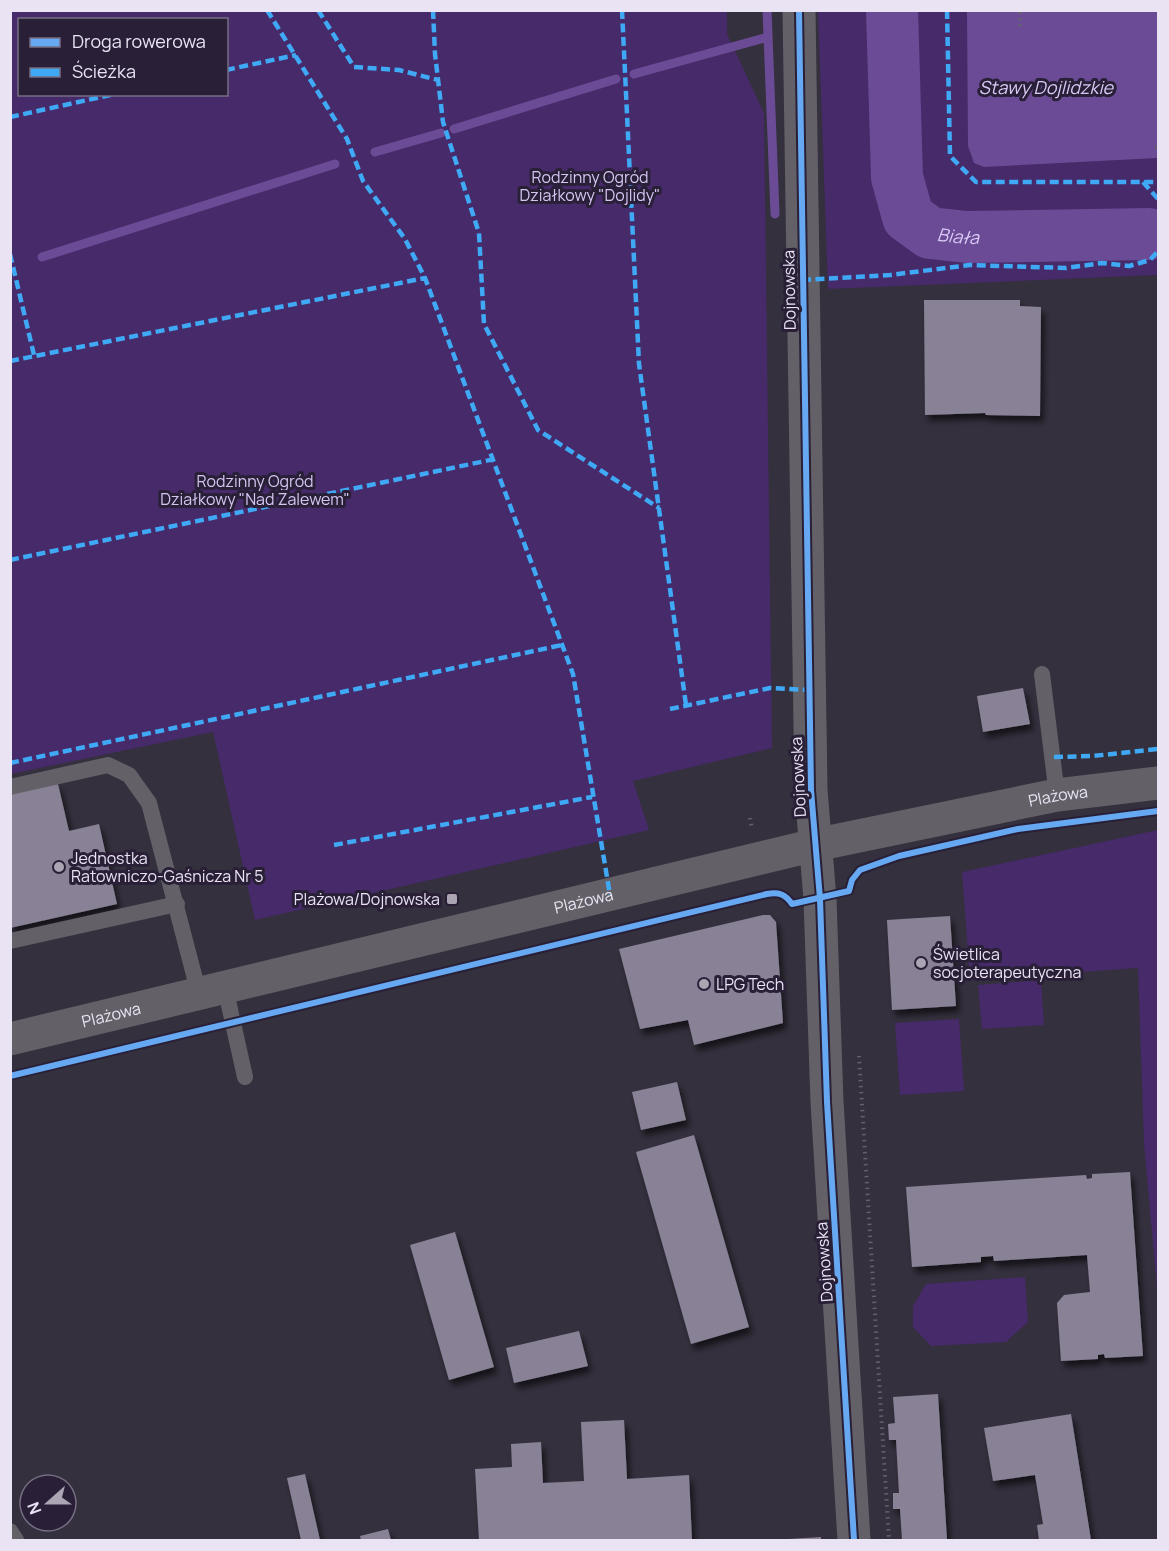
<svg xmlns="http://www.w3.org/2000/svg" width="1169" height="1551" font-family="Manrope,sans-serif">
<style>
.green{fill:#462a69;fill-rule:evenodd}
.water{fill:#6b4b95}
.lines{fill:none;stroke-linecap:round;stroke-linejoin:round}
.stream{stroke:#6b4b95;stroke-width:9}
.river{stroke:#6b4b95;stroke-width:52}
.building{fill:#898296;filter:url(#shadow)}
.path{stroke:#646269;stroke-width:4;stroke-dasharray:1.5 4.5;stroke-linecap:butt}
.service{stroke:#636167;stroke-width:16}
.minor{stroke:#636167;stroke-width:33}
.tertiary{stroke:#636167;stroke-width:33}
.quiet{stroke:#3fa9f5;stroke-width:4.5;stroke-dasharray:9 4.5;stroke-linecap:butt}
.cycleway-casing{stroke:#292038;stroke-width:10}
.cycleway{stroke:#66a8f1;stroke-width:6}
.poi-dot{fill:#aaa4b3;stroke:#292038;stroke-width:2}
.labels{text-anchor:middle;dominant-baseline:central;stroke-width:6;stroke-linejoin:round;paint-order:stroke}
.park-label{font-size:16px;fill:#d5c5f1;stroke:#292038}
.street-label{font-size:16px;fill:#e9e3f3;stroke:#292038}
.poi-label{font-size:16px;fill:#e9e3f3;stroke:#292038;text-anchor:start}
.water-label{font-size:18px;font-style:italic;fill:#d9c9f5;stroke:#292038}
</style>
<defs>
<filter id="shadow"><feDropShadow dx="3.5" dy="6" stdDeviation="3" flood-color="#0009"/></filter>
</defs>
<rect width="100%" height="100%" fill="#34303d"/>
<path class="green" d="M10,11H727V34L764,113L772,748L633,781L649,830L255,920L213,732L11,774ZM20,20H226V94H20Z
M818,11H1158V275L828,289Z
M1158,830V1300L1144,1143L1138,968L970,980L962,872Z
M1041,980L1044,1025L982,1029L978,985Z
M959,1019L964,1091L900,1095L895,1023Z
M1025,1277L1028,1322L1006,1342L931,1346L913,1327V1306L926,1284Z"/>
<path class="water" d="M967,11H1158V158L984,167L974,163L968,146Z"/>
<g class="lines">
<path class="stream" d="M767,10L775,214
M881,18H892
M634,74L768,37
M454,129L616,79
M375,152L441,133
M42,257L335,164"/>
<path class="river" id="s1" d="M892,10L897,177L908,217L930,233L967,237L1149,234"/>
</g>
<path class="building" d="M924,300H1020V306L1041,307L1040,416L986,415L985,413L925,415Z
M1023,688L1030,724L983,732L977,696Z
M58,784L69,831L99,824L117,904L10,928V794Z
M763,915H770L776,922L783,1023L694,1045L688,1020L640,1029L619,949Z
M950,916L956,1006L892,1010L887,920Z
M677,1082L686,1120L641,1130L632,1092Z
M694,1135L749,1327L691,1344L636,1152Z
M1130,1172L1143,1356L1105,1358L1104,1354L1098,1355V1359L1061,1361L1057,1303L1064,1295L1090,1292L1087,1255L994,1261L993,1256L981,1257V1262L912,1267L906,1187L1086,1175L1087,1179L1092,1178V1174Z
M455,1232L494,1367L449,1380L410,1245Z
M579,1331L588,1366L514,1383L506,1348Z
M938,1394L947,1540H902L900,1509H893V1493H899L896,1440H889L888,1424L895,1423L893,1397Z
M1071,1414L1091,1540H1039L1037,1525L1043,1524L1035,1475L993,1481L984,1428Z
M624,1420L627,1479L689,1475L692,1540H479L475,1469L512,1467L511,1444L541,1442L543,1483L584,1481L581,1422Z
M305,1474L320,1540H301L287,1478Z
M388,1529L391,1540H361L360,1536Z
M821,1537V1540H789V1539Z"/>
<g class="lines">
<path class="path" d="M1020,26V10
M1155,147H1158
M750,818L752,829
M859,1056L889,1540"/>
<path class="service" d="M1042,674L1057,795
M10,787L108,765L129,775L149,803L199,994
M10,941L177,904
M225,987L245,1077
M10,1531L16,1540"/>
<path class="minor" d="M799,10L811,790L820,899L827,1102L854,1540"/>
<path class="tertiary" id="s2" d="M10,1039L815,845L1057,795L1158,783"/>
<path class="quiet" d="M267,10L347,139L363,181L405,239L425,278L573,674L610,895
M318,10L354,67L399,70L438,80
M433,10L435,54L443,122L479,233L484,324L538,430L659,508
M622,10L639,364L686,705
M947,10L950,156L976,182H1158
M226,70L296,55
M10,117L115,94
M1143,182L1158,199
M10,254L34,355
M802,280L890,275L970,265L1066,268L1102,263L1129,266L1150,260L1158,251
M10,361L425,278
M10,560L495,459
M670,709L770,688L808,690
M1054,757L1093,756L1158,749
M10,763L562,645
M334,845L592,797"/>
<g class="cycleway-casing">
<path id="cycleway" d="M799,10L811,790L820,899L827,1102L854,1540
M10,1076L767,894C779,892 785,894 792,904L849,891L852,880L860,870L899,856L1018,829L1158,811"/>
</g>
<use href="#cycleway" class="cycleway"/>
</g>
<g class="poi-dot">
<circle cx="59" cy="867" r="6"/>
<rect x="446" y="893" width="12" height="12" rx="3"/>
<circle cx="921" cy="963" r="6"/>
<circle cx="704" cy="984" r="6"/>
</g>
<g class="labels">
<g class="park-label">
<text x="590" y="177">Rodzinny Ogród<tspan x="590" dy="18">Działkowy "Dojlidy"</tspan></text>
<text x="255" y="481">Rodzinny Ogród<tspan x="255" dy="18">Działkowy "Nad Zalewem"</tspan></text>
</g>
<g class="street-label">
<text transform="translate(789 290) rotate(-91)">Dojnowska</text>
<text transform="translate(798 777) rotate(-93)">Dojnowska</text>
<text stroke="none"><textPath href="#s2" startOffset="1076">Plażowa</textPath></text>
<text stroke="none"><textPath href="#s2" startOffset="590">Plażowa</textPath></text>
<text stroke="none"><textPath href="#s2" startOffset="104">Plażowa</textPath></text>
<text transform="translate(824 1262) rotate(-94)">Dojnowska</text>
</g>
<g class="poi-label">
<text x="71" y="858">Jednostka<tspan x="71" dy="18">Ratowniczo-Gaśnicza Nr 5</tspan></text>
<text x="440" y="899" text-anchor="end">Plażowa/Dojnowska</text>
<text x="933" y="954">Świetlica<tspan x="933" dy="18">socjoterapeutyczna</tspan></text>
<text x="716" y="984">LPG Tech</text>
</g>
<g class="water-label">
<text x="1046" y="87">Stawy Dojlidzkie</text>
<text stroke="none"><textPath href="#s1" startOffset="264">Biała</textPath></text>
</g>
</g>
<rect width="1169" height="1551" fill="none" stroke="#e9e3f3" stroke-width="24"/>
<rect x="18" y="18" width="210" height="78" fill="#292038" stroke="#766e83" stroke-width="1.5"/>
<rect x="30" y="38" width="30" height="9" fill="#66a8f1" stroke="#766e83" stroke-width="1.5"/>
<text x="72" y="48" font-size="18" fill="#e9e3f3">Droga rowerowa</text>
<rect x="30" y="68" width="30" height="9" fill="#3fa9f5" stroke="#766e83" stroke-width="1.5"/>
<text x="72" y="78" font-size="18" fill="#e9e3f3">Ścieżka</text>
<g transform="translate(48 1503) rotate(249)"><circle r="28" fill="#292038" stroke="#766e83" stroke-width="1.5"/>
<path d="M0-4.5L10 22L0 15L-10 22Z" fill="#aaa4b3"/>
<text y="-9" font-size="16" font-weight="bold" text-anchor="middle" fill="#e9e3f3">N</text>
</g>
</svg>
